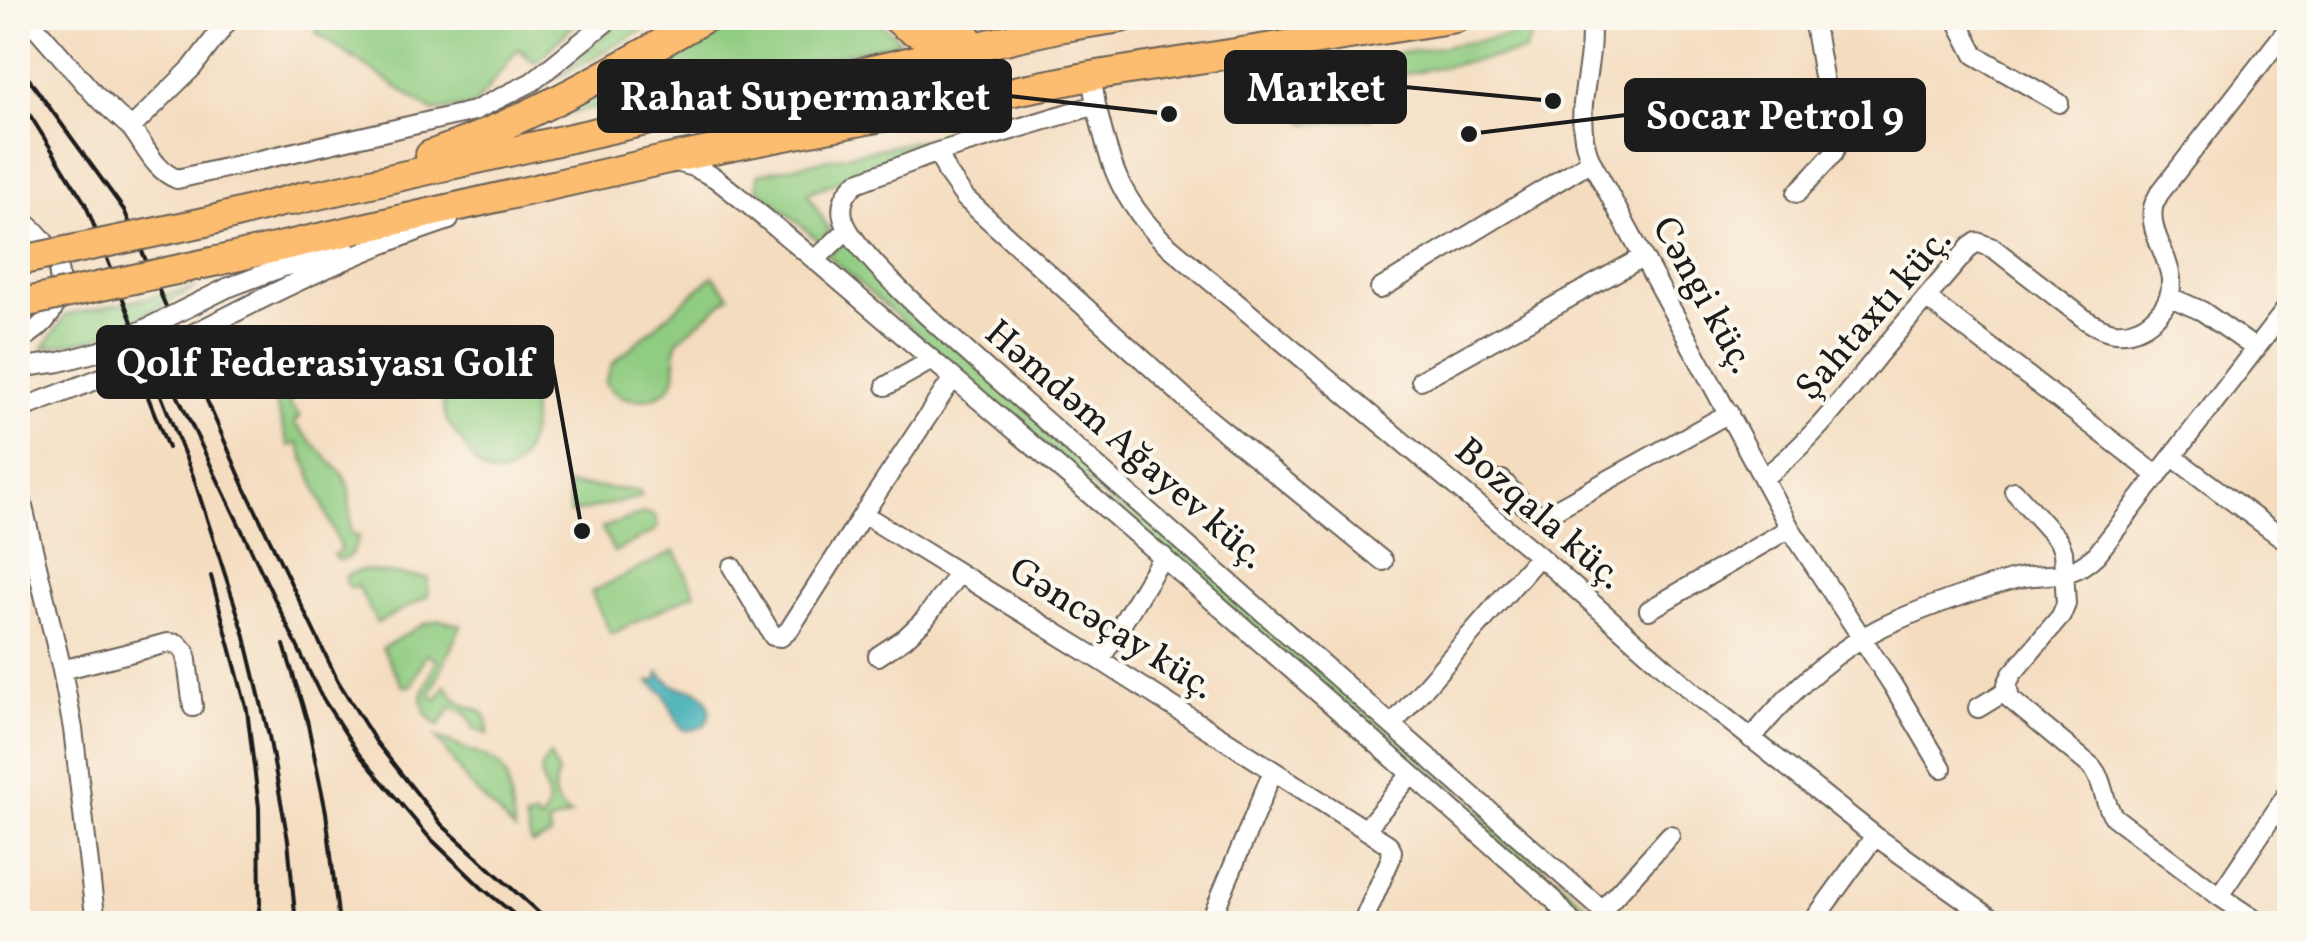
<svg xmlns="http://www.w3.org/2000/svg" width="2307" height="941" font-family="Vollkorn,serif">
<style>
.green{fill:#90cc81;stroke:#56744e;stroke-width:2.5}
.water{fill:#3aacb4;stroke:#2b6468;stroke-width:2.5}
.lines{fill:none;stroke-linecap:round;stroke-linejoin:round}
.minor-casing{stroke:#685f55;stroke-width:22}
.highway-casing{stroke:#685f55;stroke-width:32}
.minor{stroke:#fff;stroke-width:18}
.highway{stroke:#fcbd6f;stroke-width:28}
.rail{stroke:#1c1c1c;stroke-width:4}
.minor-bridge-casing{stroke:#685f55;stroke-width:22;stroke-linecap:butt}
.highway-bridge-casing{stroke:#685f55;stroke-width:32;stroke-linecap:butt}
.minor-bridge{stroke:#fff;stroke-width:18}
.highway-bridge{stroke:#fcbd6f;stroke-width:28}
.labels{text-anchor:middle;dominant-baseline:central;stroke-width:8;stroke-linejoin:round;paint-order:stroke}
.street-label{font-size:38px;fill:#1c1c1c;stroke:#fbf7ec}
.leader{fill:none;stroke:#1c1c1c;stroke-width:4}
.callout-dot{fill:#1c1c1c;stroke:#fbf7ec;stroke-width:4}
.callout{fill:#1c1c1c;stroke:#1c1c1c;stroke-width:4}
.callout-label{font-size:40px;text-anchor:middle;font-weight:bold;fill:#fff}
</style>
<rect width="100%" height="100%" fill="#fbf7ec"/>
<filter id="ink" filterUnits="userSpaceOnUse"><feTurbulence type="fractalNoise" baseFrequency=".01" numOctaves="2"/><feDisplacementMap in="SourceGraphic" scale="20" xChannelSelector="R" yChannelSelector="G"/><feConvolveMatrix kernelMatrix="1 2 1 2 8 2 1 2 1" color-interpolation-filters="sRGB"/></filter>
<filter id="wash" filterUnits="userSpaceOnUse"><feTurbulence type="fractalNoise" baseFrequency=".0048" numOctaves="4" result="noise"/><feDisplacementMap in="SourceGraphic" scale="40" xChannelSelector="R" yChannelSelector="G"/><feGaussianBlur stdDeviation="2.25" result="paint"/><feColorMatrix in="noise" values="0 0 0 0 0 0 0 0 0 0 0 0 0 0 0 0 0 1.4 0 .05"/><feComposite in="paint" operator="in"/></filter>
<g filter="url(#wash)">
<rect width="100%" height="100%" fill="#f4dcbf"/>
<path class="green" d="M327,18H581L536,63L518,49L475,105L434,112L316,33Z
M625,18H663L556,79L618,22Z
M752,18H872L894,34L900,42L550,118Z
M1533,32L1525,52L1357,82L1327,65Z
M1284,66L1370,118L1307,124L1273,88Z
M1045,114L900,151L889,162L807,193L830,231L819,241L757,188L758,174Z
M845,241L883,281L1606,923H1583L1555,891L827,255Z
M713,276L730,296L679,339C671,352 679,365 674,379C668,399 633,405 617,394C612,391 609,387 605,383L612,364Z
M198,287L95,339L43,348L66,315Z
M280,362L304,386L288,403L300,416L294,423L343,475L349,487L351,535L359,536C356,547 351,561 337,560L333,555L341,550L298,443L289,446L269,382Z
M452,394C481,404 499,404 530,401C538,426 522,488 486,472C476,467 468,451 462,442C452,428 442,418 443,401Z
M568,485L640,491L641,497L570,514Z
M644,513L655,516L658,526L654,531L614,552L602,528Z
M675,551L695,593L611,634L591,592Z
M362,570L428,578V596L377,623L357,586L350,589L344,578L349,574Z
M440,620L461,625L430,695L437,700L446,685C449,690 453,696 457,700C473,714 490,703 488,734L473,729C472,716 463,710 451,707L439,726L425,713L422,696L437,659L426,654L411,686H403L382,648L424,624Z
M436,737L488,758L500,766L507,779L515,831L468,783Z
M550,755L558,774C550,791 554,806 571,815L548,824L551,836L532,844L525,820L536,816L540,822C563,790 525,781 550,755Z"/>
<path class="water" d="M659,672C665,678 670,684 678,687C685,689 695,688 701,693C710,700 712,714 706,723C700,730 693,730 684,730L678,723L664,694L649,682L658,679Z"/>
</g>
<g filter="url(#ink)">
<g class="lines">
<g class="minor-casing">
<path id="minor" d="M28,18L95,95L131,128
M230,18L192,68L131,128C146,147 154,170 177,179L474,111L532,82L611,18
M1590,18C1596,70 1569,111 1591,161L1790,528L1892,684L1942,768
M1956,18L1975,55L2059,103
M1091,76L1096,105L938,152L856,183C846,193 840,202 843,217C851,253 962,347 993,375L1618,924
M1096,105C1111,167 1118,196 1164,242L1539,556L1694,693L1875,836L1999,924
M938,152L948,174L965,198L1205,416L1383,561
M673,161L694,167L715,178C787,234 855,295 924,353C1137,533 1346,716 1554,900L1573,924
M1797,193L1833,154L1839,140L1838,128L1825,88L1813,18
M18,217C69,252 78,311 18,341
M815,260L847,230
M227,288L283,267L346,250
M1380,289L1591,161
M2170,297L2202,311L2256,349
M1926,298L2158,476
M238,311C306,276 377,244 449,220
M18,368L60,362L101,351
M953,378L863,514L1100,660L1388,844L1392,851L1391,858L1362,924
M1421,380L1643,257
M886,386L932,360
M18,410L114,373
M2173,457L2281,537
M1763,478C1810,443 1843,399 1879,354C1909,318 1939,283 1970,247L1977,242L1993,248L2086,320C2104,331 2119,337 2139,328C2149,324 2156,317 2163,308C2188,273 2147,241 2153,208C2153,205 2158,196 2159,194L2290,26
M1502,480C1515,493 1528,517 1547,514L1729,413
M18,486L62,670L73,729L96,924
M2014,491L2059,541L2063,552L2066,604L2061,616L2012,674L2007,684L2010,699L2092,767C2105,782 2102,801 2114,817L2219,896L2261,924
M732,567L773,636L781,637L789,630L863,514
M1649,610L1790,528
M878,656L905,638L924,620L959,573
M1100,660L1163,556
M62,670L168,643L178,644L186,653L193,707
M1978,708L2006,691
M1392,725L1539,556
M1751,739C1787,695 1829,654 1880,628C1921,608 1967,593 2011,580C2047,569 2065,585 2097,554L2290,304
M1366,829L1411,774
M2219,896L2290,790
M1602,910L1670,835
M1209,924L1273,771
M1811,924L1875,836"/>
</g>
<g class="highway-casing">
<path id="highway" d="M896,18C916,38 940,40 967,37
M430,155C527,121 617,69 705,18
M291,201L1058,28L1121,18
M205,222L308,195
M217,261L668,159L1091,76L1456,18"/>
</g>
<use href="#minor" class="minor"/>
<use href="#highway" class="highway"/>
<path class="rail" d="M18,64L124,210L245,488L338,681L376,742L442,825L551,924
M18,96L85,203L193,476L244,633L269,736L288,840L296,924
M135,364L168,448
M172,384L320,694L358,753L428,836L482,888L526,924
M211,576L247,710L259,807L260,904L256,924
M284,645L307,720L326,812L339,924"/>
<g class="minor-bridge-casing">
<path id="minor-bridge" d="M101,351L227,288
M114,373L238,311"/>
</g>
<g class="highway-bridge-casing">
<path id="highway-bridge" d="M18,261L205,222
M18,304L217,261"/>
</g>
<use href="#minor-bridge" class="minor-bridge"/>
<use href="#highway-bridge" class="highway-bridge"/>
</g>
</g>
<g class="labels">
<g class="street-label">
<text transform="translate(1702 296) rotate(61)">Cəngi küç.</text>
<text transform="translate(1875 315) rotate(-49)">Şahtaxtı küç.</text>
<text transform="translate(1124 446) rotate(41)">Həmdəm Ağayev küç.</text>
<text transform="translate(1538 515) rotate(41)">Bozqala küç.</text>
<text transform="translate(1111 630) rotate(32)">Gəncəçay küç.</text>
</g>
</g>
<path class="leader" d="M1553 101L1405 87M1169 114L1010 96M1469 134L1626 115M582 531L552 362"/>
<g class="callout-dot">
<circle cx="1553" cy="101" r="10"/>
<circle cx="1169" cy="114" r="10"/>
<circle cx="1469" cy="134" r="10"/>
<circle cx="582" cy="531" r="10"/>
</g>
<g class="callout">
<rect x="1226" y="52" width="179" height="70" rx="10"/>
<rect x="599" y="61" width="411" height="70" rx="10"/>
<rect x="1626" y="80" width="298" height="70" rx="10"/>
<rect x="98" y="327" width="454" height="70" rx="10"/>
</g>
<g class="callout-label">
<text x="1316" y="101">Market</text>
<text x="805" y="110">Rahat Supermarket</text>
<text x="1775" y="129">Socar Petrol 9</text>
<text x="325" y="376">Qolf Federasiyası Golf</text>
</g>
<rect width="2307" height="941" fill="none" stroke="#fbf7ec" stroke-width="60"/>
</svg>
